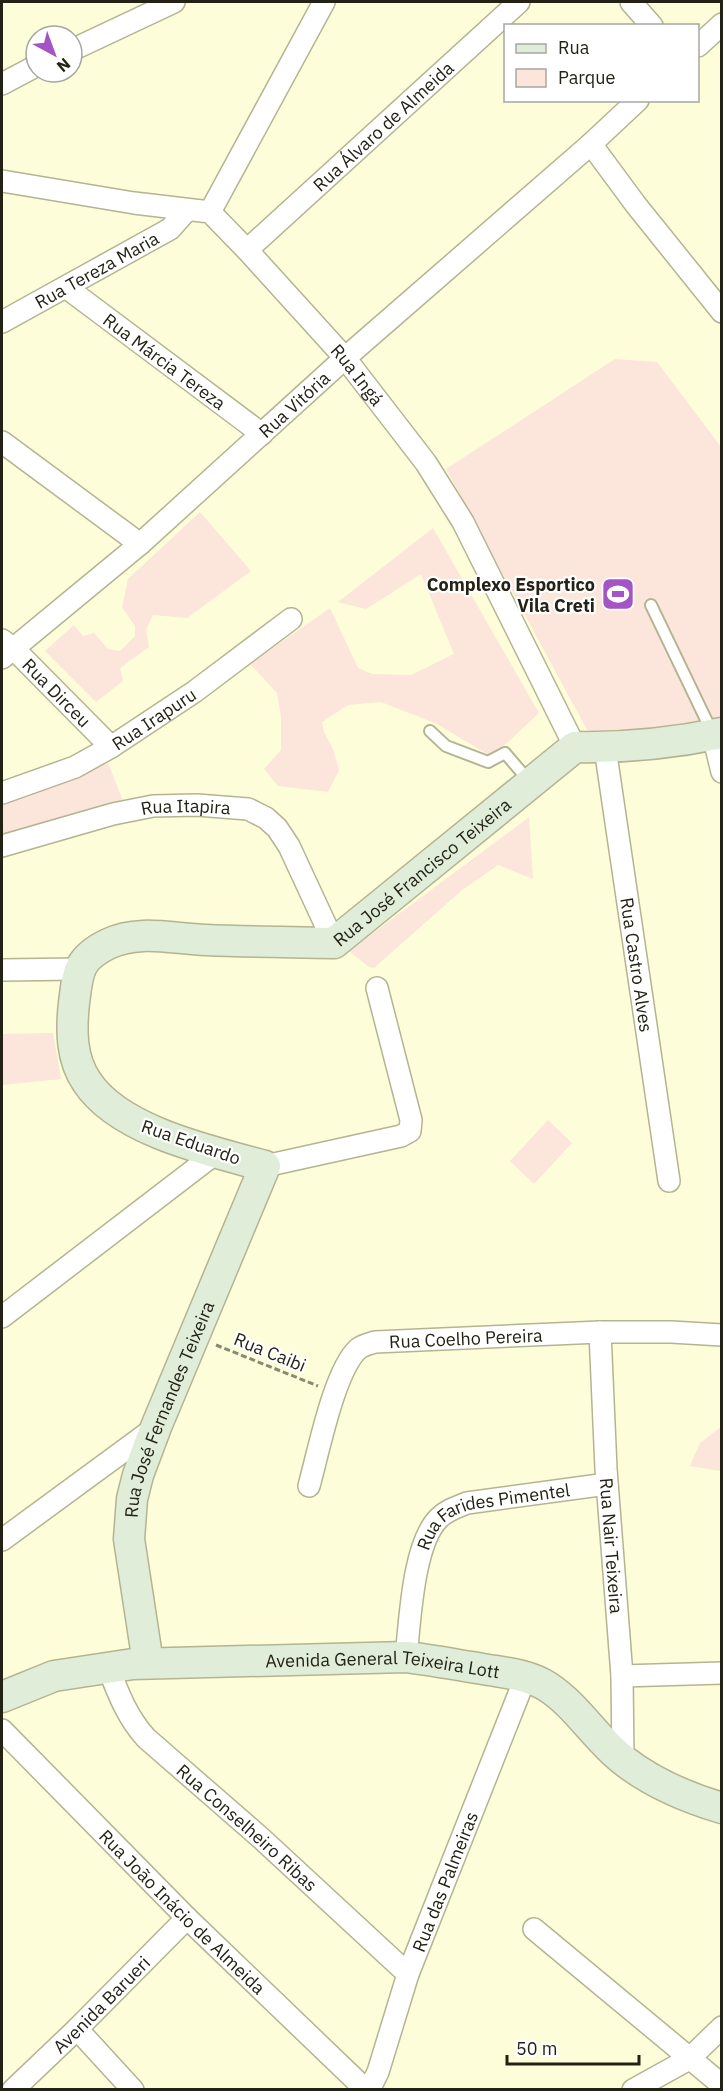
<svg xmlns="http://www.w3.org/2000/svg" width="723" height="2091" font-family="'IBM Plex Sans',sans-serif">
<style>
.green{fill:#fce5db}
.lines{fill:none;stroke-linecap:round;stroke-linejoin:round}
.lane-casing{stroke:#b5b492;stroke-width:14}
.street-casing{stroke:#b5b492;stroke-width:24}
.secondary-casing{stroke:#b5b492;stroke-width:33}
.path{stroke:#8a8a72;stroke-width:3;stroke-dasharray:6 3;stroke-linecap:butt}
.lane{stroke:#fff;stroke-width:10}
.street{stroke:#fff;stroke-width:21}
.secondary{stroke:#dfedd9;stroke-width:30}
.labels{text-anchor:middle;dominant-baseline:central;stroke-width:4.5;stroke-linejoin:round;paint-order:stroke}
.street-label{font-size:18px;fill:#232215;stroke:#fff}
.poi-label{font-size:18px;font-weight:bold;fill:#232215;stroke:#fff;text-anchor:end}
</style>
<rect width="100%" height="100%" fill="#fdfdd9"/>
<path class="green" d="M615,359L657,362L721,447V720L592,739L446,469Z
M200,512L251,571L187,618L153,615L146,630L149,647L120,668L123,681L96,702L45,651L74,625L83,636L94,633L108,649L120,651L135,636V626L122,607L128,579Z
M433,528L539,713L507,743L489,755L437,724L381,702L348,705L322,722L324,732L333,749L339,770L328,792L278,786L264,769L281,750V717L277,693L250,664L330,608L358,668L372,674L411,675L454,654L421,574L366,609L338,602Z
M108,763L123,801L2,837V800Z
M529,817L533,879L498,865L461,891L374,968L369,967L349,951Z
M53,1033L61,1079L2,1085V1034Z
M548,1120L572,1143L534,1184L510,1161Z
M721,1427V1471L690,1466L700,1443Z"/>
<g class="lines">
<g class="lane-casing">
<path id="lane" d="M651,605L712,732
M430,731L446,746L488,762L505,753L529,781"/>
</g>
<g class="street-casing">
<g id="street">
<path d="M631,2L652,26"/>
<path d="M698,46L722,24"/>
<path d="M72,50L174,2"/>
<path d="M2,84L36,66"/>
<path d="M591,144L636,205L722,312"/>
<path id="s1" d="M2,181L134,203L210,212L247,250L345,358L426,463L463,522L575,747"/>
<path d="M210,212L324,2"/>
<path id="s2" d="M247,250L519,2"/>
<path id="s3" d="M67,288L262,434"/>
<path id="s4" d="M2,322L170,229L187,210"/>
<path d="M2,442L140,544"/>
<path id="s5" d="M2,640L14,649L111,747"/>
<path id="s6" d="M2,658L140,544L345,358L591,144L638,100"/>
<path d="M713,735L722,772"/>
<path id="s7" d="M605,748L669,1181"/>
<path id="s8" d="M2,793L75,767L111,747L194,692L291,619"/>
<path id="s9" d="M2,846L113,814L153,806L197,805L248,809L266,818L277,828L289,846L334,943"/>
<path d="M2,970L78,969"/>
<path d="M265,1166L401,1136L410,1131L411,1120L377,988"/>
<path d="M2,1317L216,1153"/>
<path id="s10" d="M600,1332L606,1469L622,1676L623,1760"/>
<path id="s11" d="M309,1486C318,1454 334,1371 358,1349C363,1345 369,1344 375,1342L600,1332H671L722,1335"/>
<path d="M2,1540L156,1427"/>
<path id="s12" d="M406,1657C410,1621 413,1543 439,1518C447,1510 457,1507 467,1503L607,1484"/>
<path id="s13" d="M108,1667C118,1693 127,1717 146,1738L262,1839L408,1974"/>
<path d="M622,1676L722,1673"/>
<path id="s14" d="M2,1730L187,1918L366,2090"/>
<path d="M534,1929L722,2085"/>
<path d="M77,2029L133,2090"/>
<path id="s15" d="M13,2090L77,2029L187,1918"/>
<path id="s16" d="M369,2090L378,2072L408,1974L526,1676"/>
<path d="M633,2090L689,2059L722,2027"/>
</g>
</g>
<g class="secondary-casing">
<g id="secondary">
<path id="s17" d="M148,1663L129,1539L132,1499L138,1475L156,1427L265,1166C210,1151 119,1131 87,1082C71,1059 71,1030 74,1003C78,973 77,959 108,944C139,929 173,939 206,940C249,942 291,942 334,943L575,747C624,748 674,743 722,733"/>
<path id="s18" d="M2,1697L54,1676L133,1664L406,1657C432,1660 457,1665 483,1669C505,1673 528,1674 548,1687C577,1706 596,1739 623,1760C651,1782 688,1798 722,1808"/>
</g>
</g>
<path class="path" d="M216,1345L318,1386"/>
<use href="#lane" class="lane"/>
<use href="#street" class="street"/>
<use href="#secondary" class="secondary"/>
</g>
<defs>
<g id="stadium-square" transform="scale(1.725)"><rect x="-9" y="-9" width="18" height="18" rx="4" fill="#a454c4" stroke="#fff"/><path d="M0-5a6.5 5 0 1 0 0 10a6.5 5 0 1 0 0-10ZM-3.5-1.8h7v3.6h-7Z" fill="#fff"/></g>
</defs>
<g fill-rule="evenodd">
<use href="#stadium-square" x="618" y="594"/>
</g>
<g class="labels">
<g class="street-label">
<text stroke="none"><textPath href="#s2" startOffset="184">Rua Álvaro de Almeida</textPath></text>
<text stroke="none"><textPath href="#s4" startOffset="108">Rua Tereza Maria</textPath></text>
<text stroke="none"><textPath href="#s3" startOffset="122">Rua Márcia Tereza</textPath></text>
<text stroke="none"><textPath href="#s1" startOffset="430">Rua Ingá</textPath></text>
<text stroke="none"><textPath href="#s6" startOffset="387">Rua Vitória</textPath></text>
<text stroke="none"><textPath href="#s5" startOffset="76">Rua Dirceu</textPath></text>
<text stroke="none"><textPath href="#s8" startOffset="170">Rua Irapuru</textPath></text>
<text stroke="none"><textPath href="#s9" startOffset="189">Rua Itapira</textPath></text>
<text stroke="none"><textPath href="#s17" startOffset="1220">Rua José Francisco Teixeira</textPath></text>
<text stroke="none"><textPath href="#s7" startOffset="219">Rua Castro Alves</textPath></text>
<text transform="translate(191 1142) rotate(19)">Rua Eduardo</text>
<text stroke="none"><textPath href="#s11" startOffset="256">Rua Coelho Pereira</textPath></text>
<text transform="translate(270 1352) rotate(22)">Rua Caibi</text>
<text stroke="none"><textPath href="#s17" startOffset="262">Rua José Fernandes Teixeira</textPath></text>
<text stroke="none"><textPath href="#s12" startOffset="195">Rua Farides Pimentel</textPath></text>
<text stroke="none"><textPath href="#s10" startOffset="214">Rua Nair Teixeira</textPath></text>
<text stroke="none"><textPath href="#s18" startOffset="386">Avenida General Teixeira Lott</textPath></text>
<text stroke="none"><textPath href="#s13" startOffset="216">Rua Conselheiro Ribas</textPath></text>
<text stroke="none"><textPath href="#s16" startOffset="222">Rua das Palmeiras</textPath></text>
<text stroke="none"><textPath href="#s14" startOffset="256">Rua João Inácio de Almeida</textPath></text>
<text stroke="none"><textPath href="#s15" startOffset="123">Avenida Barueri</textPath></text>
</g>
<g class="poi-label">
<text x="595" y="584">Complexo Esportico<tspan x="595" dy="21">Vila Creti</tspan></text>
</g>
</g>
<rect width="723" height="2091" fill="none" stroke="#232215" stroke-width="6"/>
<rect x="504" y="24" width="195" height="78" fill="#ffffff" stroke="#a7a7a1" stroke-width="1.5"/>
<rect x="516" y="44" width="30" height="9" fill="#dfedd9" stroke="#a7a7a1" stroke-width="1.5"/>
<text x="558" y="54" font-size="18" fill="#232215">Rua</text>
<rect x="516" y="69" width="30" height="18" fill="#fce5db" stroke="#a7a7a1" stroke-width="1.5"/>
<text x="558" y="84" font-size="18" fill="#232215">Parque</text>
<g transform="translate(54 54) rotate(139)"><circle r="28" fill="#ffffff" stroke="#a7a7a1" stroke-width="1.5"/>
<path d="M0-4.5L10 22L0 15L-10 22Z" fill="#a454c4"/>
<text y="-9" font-size="16" font-weight="bold" text-anchor="middle" fill="#232215">N</text>
</g>
<path d="M507 2055v9h132v-9" fill="none" stroke="#232215" stroke-width="3"/>
<text x="516" y="2055" font-size="18" fill="#232215" stroke="#ffffff" stroke-width="4.5" paint-order="stroke">50 m</text>
</svg>
